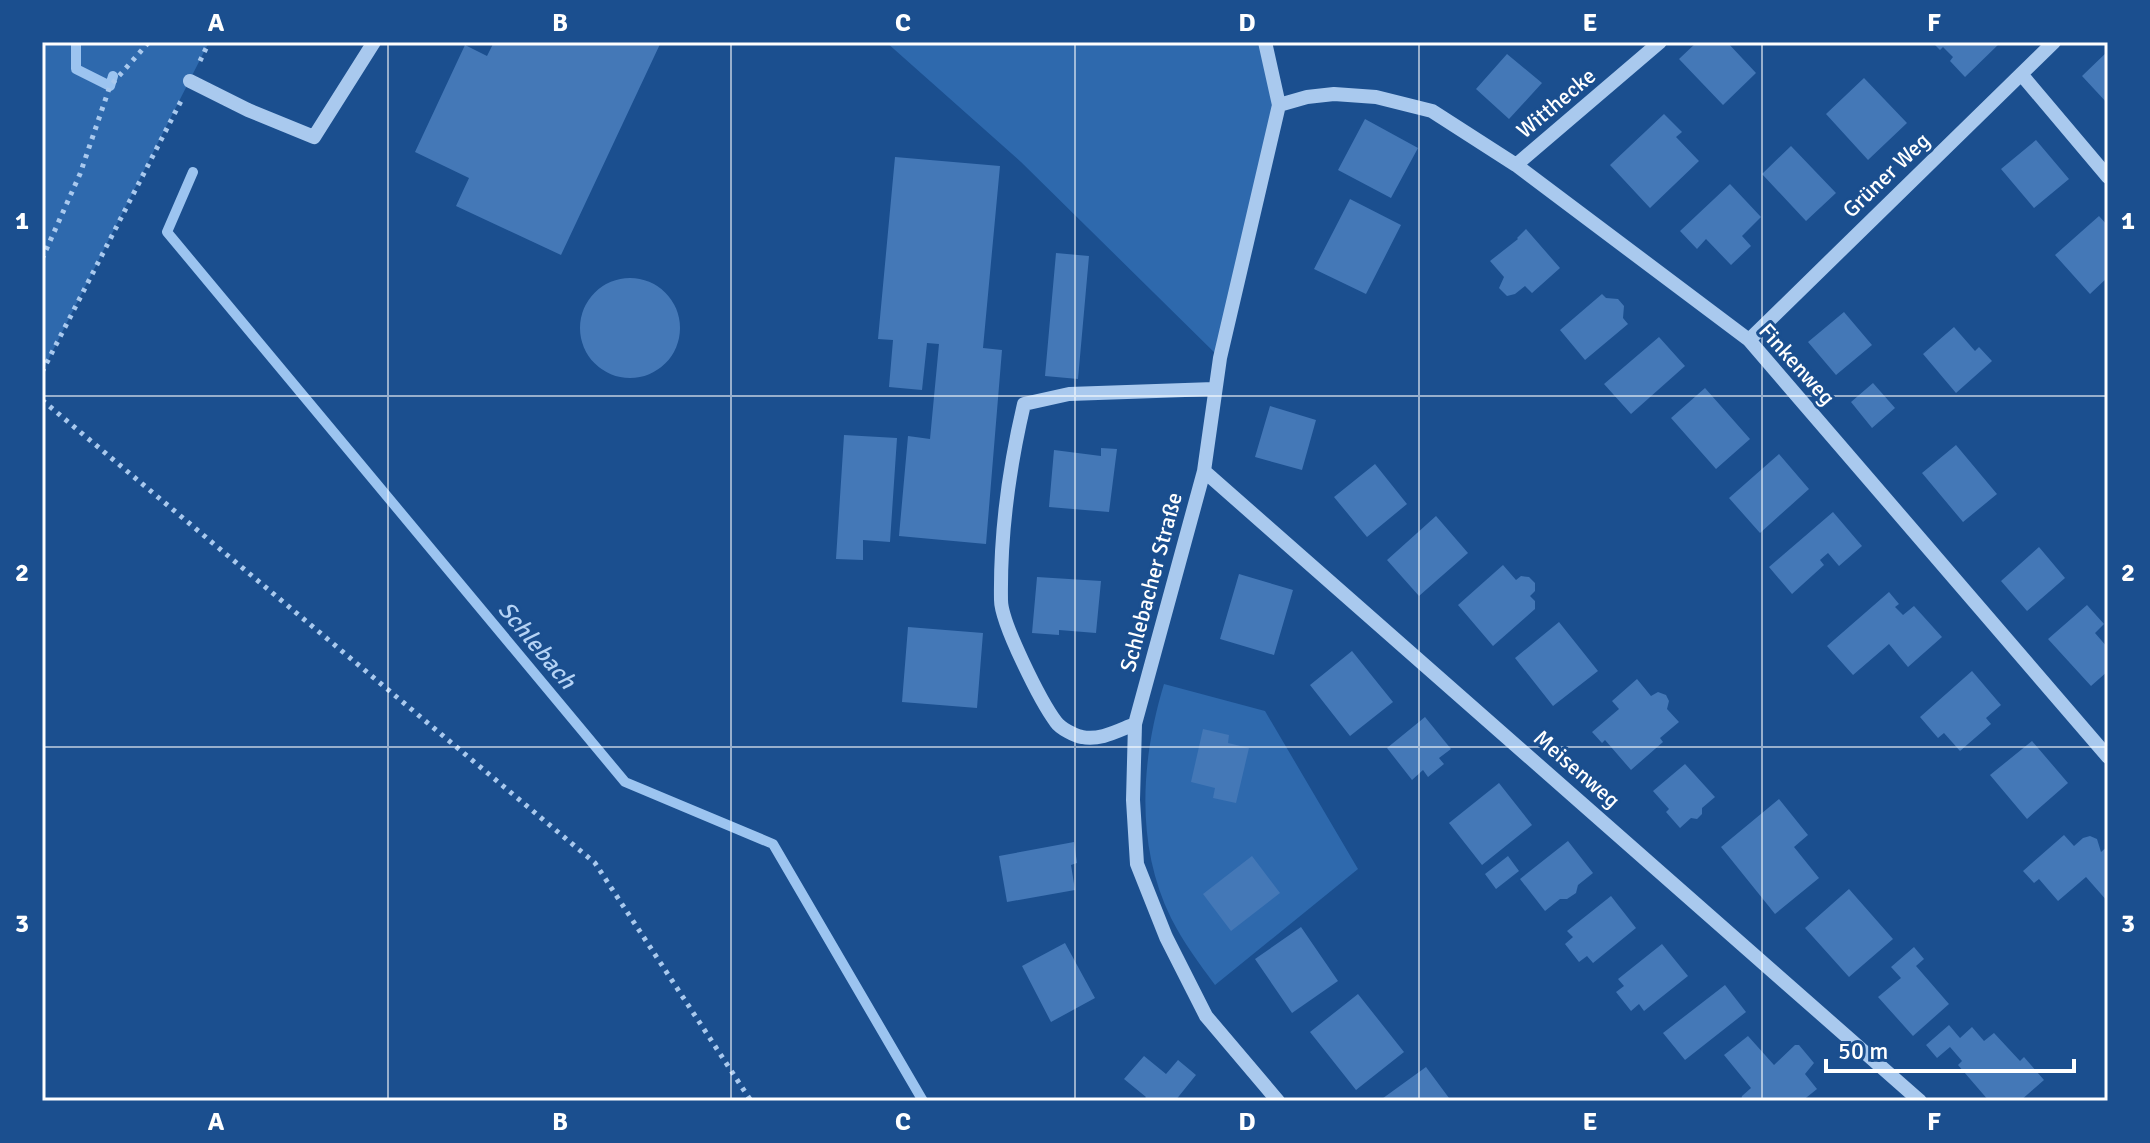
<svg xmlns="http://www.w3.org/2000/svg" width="2150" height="1143" font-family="Signika,sans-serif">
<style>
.green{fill:#2e69ad}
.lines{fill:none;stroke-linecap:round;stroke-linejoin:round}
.stream{stroke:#9cc4f0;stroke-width:10}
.building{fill:#4478b7}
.path{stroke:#a9c9ee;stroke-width:5;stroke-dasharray:4 6;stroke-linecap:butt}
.minor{stroke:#a9c9ee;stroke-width:14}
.grid{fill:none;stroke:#fff;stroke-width:2;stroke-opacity:0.55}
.labels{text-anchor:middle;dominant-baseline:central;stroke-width:6;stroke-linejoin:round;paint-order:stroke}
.street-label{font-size:22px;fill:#fff;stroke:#1b4f8f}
.water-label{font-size:24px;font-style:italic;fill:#b5d3f5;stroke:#1b4f8f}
.neatline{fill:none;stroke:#fff;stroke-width:3}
.grid-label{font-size:26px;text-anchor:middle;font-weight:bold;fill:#fff}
</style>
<rect width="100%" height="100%" fill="#1b4f8f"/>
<path class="green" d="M42,42H209L42,372Z
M886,42H1265L1279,105L1220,358L1021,162Z
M1164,684L1265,711L1358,869L1215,985C1199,963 1183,942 1171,918C1135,845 1141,760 1164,684Z"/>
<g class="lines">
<path class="stream" d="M76,42V69L110,86L113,76
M193,172L167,232L625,782L773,844L923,1101"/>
</g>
<path class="building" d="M494,42H661L561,255L456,206L469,178L415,152L465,45L487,56Z
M1697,42H1727L1756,73L1723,105L1679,59Z
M1932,42H2001L1965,77L1950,61L1953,57L1943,47L1940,50Z
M2108,51V104L2082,76Z
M1507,54L1542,83L1509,119L1476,89Z
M1864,78L1907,123L1868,160L1826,114Z
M1664,114L1682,132L1676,137L1699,161L1650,208L1610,165Z
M1365,119L1418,148L1391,198L1338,170Z
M2036,140L2069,179L2034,208L2001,169Z
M1791,146L1836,193L1806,221L1762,174Z
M895,157L1000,166L983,348L1002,350L986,544L899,536L908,436L930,439L939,344L927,343L922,390L889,387L893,340L878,339Z
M1730,184L1761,217L1742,236L1751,246L1731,265L1706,239L1697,249L1680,231Z
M1350,199L1401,225L1366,294L1314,269Z
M2099,216L2108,226V277L2090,294L2055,255Z
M1526,229L1560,268L1532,293L1525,286L1515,294L1507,296L1499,288L1504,277L1490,261L1518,239L1517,238Z
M1056,253L1089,256L1078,379L1045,376Z
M580 328a50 50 0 1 1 100 0a50 50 0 1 1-100 0Z
M1602,294L1606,298L1618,299L1624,306L1623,318L1628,324L1585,360L1560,330Z
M1844,312L1872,345L1836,375L1808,342Z
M1954,327L1975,351L1979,347L1992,361L1956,393L1923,354Z
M1659,337L1685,366L1631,414L1604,384Z
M1873,383L1895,408L1872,428L1851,402Z
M1705,388L1750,439L1716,469L1671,418Z
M1270,406L1316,420L1302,470L1255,457Z
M844,435L897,438L890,542L863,540V560L836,559Z
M1956,445L1997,494L1963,522L1922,473Z
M1101,448L1117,449L1109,512L1049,507L1054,450L1101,456Z
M1779,454L1809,489L1760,533L1729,498Z
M1375,464L1407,504L1367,537L1334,497Z
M1833,512L1862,546L1839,566L1828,553L1820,560L1824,565L1792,594L1769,567Z
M1436,516L1468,553L1419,596L1387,560Z
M2039,547L2065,578L2027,611L2001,581Z
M1503,565L1516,580L1521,576L1529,577L1535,583V591L1530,596L1535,601V609L1493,646L1458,605Z
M1239,574L1293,590L1274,655L1220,639Z
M1037,577L1101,581L1096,633L1059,630V635L1032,633Z
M1889,592L1899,604L1895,607L1903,615L1914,606L1942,637L1908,667L1889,644L1853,675L1827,646Z
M2087,605L2104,624L2095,633L2108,648V671L2091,686L2048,639Z
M1559,622L1598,671L1553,706L1515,658Z
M908,627L983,633L977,708L902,702Z
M1352,651L1393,702L1350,736L1310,685Z
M1972,671L2001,705L1986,718L1991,724L1960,751L1944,733L1938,738L1920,717Z
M1637,679L1651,696L1658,692L1666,695L1669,701L1667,709L1679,722L1660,738L1663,742L1631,770L1605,740L1602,743L1592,732L1619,709L1612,701Z
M1425,717L1451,749L1439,758L1444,764L1428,777L1423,770L1412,780L1387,748Z
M1203,729L1229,735L1228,743L1249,748L1236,803L1213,798L1215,788L1191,782Z
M2032,741L2068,783L2027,819L1990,775Z
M1685,764L1715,797L1702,808V814L1697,819L1691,818L1680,828L1666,812L1669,809L1653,791Z
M1499,783L1532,825L1482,865L1449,823Z
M1779,799L1808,835L1794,847L1819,878L1775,914L1721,847Z
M2064,835L2074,846L2083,838L2090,836L2097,839L2101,852L2108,846V902L2086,877L2058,901L2039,879L2034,883L2023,871Z
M1568,841L1593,873L1578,885L1576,893L1567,899H1560L1545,911L1520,879Z
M1074,842L1077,863L1071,865L1075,890L1007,902L999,856Z
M1252,856L1280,893L1231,931L1203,894Z
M1508,856L1519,871L1496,889L1485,874Z
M1849,889L1893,939L1849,977L1805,928Z
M1611,896L1636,928L1593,963L1587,956L1579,962L1565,944L1573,937L1567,931Z
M1301,927L1338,981L1292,1013L1255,959Z
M1065,943L1095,998L1051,1022L1022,966Z
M1662,944L1688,976L1644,1011L1639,1004L1631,1011L1616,992L1624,986L1618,979Z
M1914,947L1924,959L1916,966L1949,1004L1913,1036L1878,997L1901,978L1891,967Z
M1725,985L1746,1012L1685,1060L1663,1033Z
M1358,994L1404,1052L1356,1090L1310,1032Z
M1949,1025L1960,1038L1972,1027L1984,1041L1994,1033L2020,1061L2024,1057L2044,1080L2020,1101H1989L1958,1065L1962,1061L1950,1047L1937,1058L1926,1045Z
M1748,1036L1774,1065L1795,1045H1799L1814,1063L1805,1074L1817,1089L1802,1101H1741L1742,1096L1751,1088L1724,1055Z
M1144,1056L1166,1074L1178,1060L1196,1075L1175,1101H1143L1146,1097L1124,1079Z
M1426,1067L1449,1098L1444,1101H1379Z"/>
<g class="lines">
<path class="path" d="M200,61L209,42
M42,259L80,174L110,86L149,42
M42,372L182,99
M42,400L595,863L751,1101"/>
<path class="minor" d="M1265,42L1279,105L1220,358L1204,471L1135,724L1133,800L1137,864L1166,937L1206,1016L1278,1101
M2021,74L2108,177
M190,81L248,110L314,137L374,42
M1279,105L1307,97L1334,94L1376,97L1432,111L1516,165L1749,340L2108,757
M1516,165L1660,42
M1749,340L2054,42
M1204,471L1920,1101
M1135,724C1119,730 1100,741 1082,737C1075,736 1060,728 1056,722C1041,702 1001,623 1001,600C1000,534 1009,468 1024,404L1069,394L1214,389"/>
</g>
<path class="grid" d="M388,42V1101M731,42V1101M1075,42V1101M1419,42V1101M1762,42V1101M42,396H2108M42,747H2108"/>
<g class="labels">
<g class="street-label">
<text transform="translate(1556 103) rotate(-40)">Witthecke</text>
<text transform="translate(1886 175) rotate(-44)">Grüner Weg</text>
<text transform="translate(1797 364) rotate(48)">Finkenweg</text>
<text transform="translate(1151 582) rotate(-75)">Schlebacher Straße</text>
<text transform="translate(1577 769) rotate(41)">Meisenweg</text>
</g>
<g class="water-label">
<text transform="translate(537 645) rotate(50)">Schlebach</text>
</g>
</g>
<rect width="2150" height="1143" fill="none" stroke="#1b4f8f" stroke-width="88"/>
<path d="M1826 1059v12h248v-12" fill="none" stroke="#ffffff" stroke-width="4"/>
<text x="1838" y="1059" font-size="24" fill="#ffffff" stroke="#1b4f8f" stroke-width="6" paint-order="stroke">50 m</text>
<rect x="44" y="44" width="2062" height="1055" class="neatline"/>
<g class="grid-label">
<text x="216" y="31">A</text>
<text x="560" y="31">B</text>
<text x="903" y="31">C</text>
<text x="1247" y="31">D</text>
<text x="1590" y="31">E</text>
<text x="1934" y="31">F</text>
<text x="22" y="229">1</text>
<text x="2128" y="229">1</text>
<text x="22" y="581">2</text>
<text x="2128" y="581">2</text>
<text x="22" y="932">3</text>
<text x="2128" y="932">3</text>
<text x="216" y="1130">A</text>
<text x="560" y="1130">B</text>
<text x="903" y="1130">C</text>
<text x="1247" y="1130">D</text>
<text x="1590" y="1130">E</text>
<text x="1934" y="1130">F</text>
</g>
</svg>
